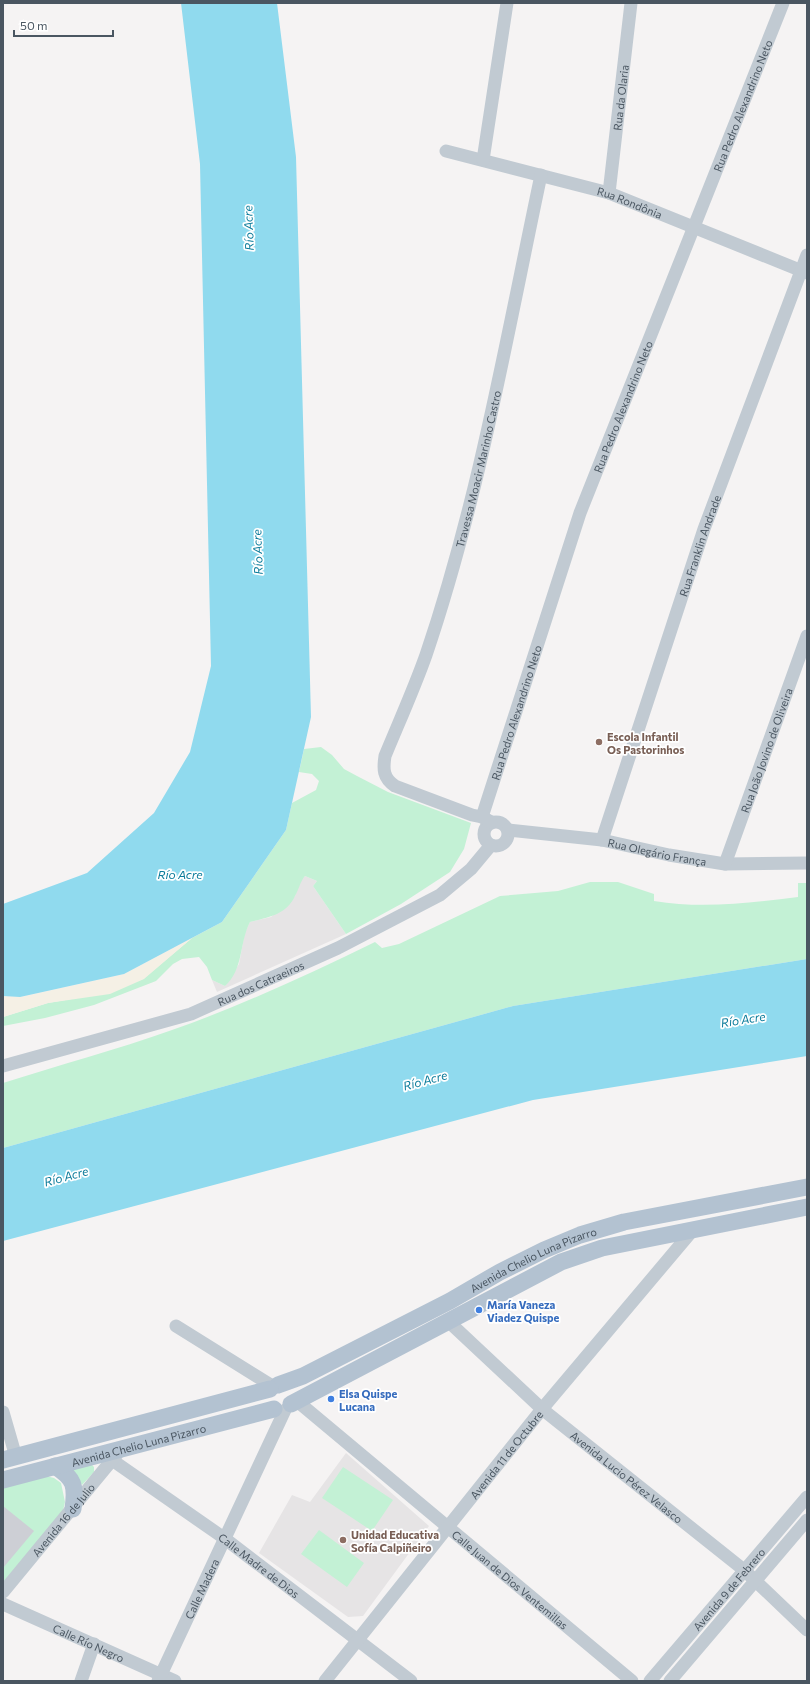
<svg xmlns="http://www.w3.org/2000/svg" width="810" height="1684" font-family="Commissioner,sans-serif">
<style>
.education{fill:#e6e4e5}
.green{fill:#c3f1d5}
.sand{fill:#f5f0e5}
.water{fill:#90daee}
.building{fill:#cdcfd5}
.lines{fill:none;stroke-linecap:round;stroke-linejoin:round}
.minor{stroke:#c1cad2;stroke-width:13}
.major{stroke:#b3c2d1;stroke-width:17}
.education-dot{fill:#8d6e63;stroke:#fff;stroke-width:1.5}
.shop-dot{fill:#3f7fe0;stroke:#fff;stroke-width:1.5}
.labels{text-anchor:middle;dominant-baseline:central;stroke-width:3.5;stroke-linejoin:round;paint-order:stroke}
.street-label{font-size:11px;fill:#4a5661;stroke:#fff}
.education-label{font-size:11px;font-weight:bold;fill:#785e54;stroke:#fff;text-anchor:start}
.shop-label{font-size:11px;font-weight:bold;fill:#366cbe;stroke:#fff;text-anchor:start}
.water-label{font-size:12px;font-style:italic;fill:#0c7c9b;stroke:#fff}
</style>
<rect width="100%" height="100%" fill="#f5f3f3"/>
<path class="education" d="M305,876L317,881L313,886L346,934L217,992L212,980L225,986L239,964L245,932L250,922L271,917L295,896L300,882Z
M346,1453L429,1526L363,1616L348,1617L259,1553L292,1495L310,1502Z"/>
<path class="green" d="M321,747L332,755L344,769L357,776L388,792L471,823L464,849L450,872L401,904L346,934L313,886L317,881L305,876C300,882 299,889 295,896C286,915 269,917 250,922C239,943 244,969 225,986L212,980L207,967L199,957L182,959L173,964L156,981L94,1005L45,1018L3,1026V1017L48,1003L77,998L143,979L192,938L222,922L286,830L292,803L316,790L319,781L312,774L299,772L304,749Z
M590,882H618L654,894V901C702,909 750,903 798,897V883H807V959L513,1006L3,1148V1083C59,1065 116,1050 172,1030C241,1006 309,974 375,942L382,948L399,944L500,896L558,891Z
M90,1463L94,1467V1472L82,1485L71,1469Z
M343,1467L393,1500L372,1531L322,1498Z
M46,1476L54,1478L61,1483L65,1502L63,1511L3,1583V1487Z
M319,1530L364,1563L347,1587L301,1554Z"/>
<path class="sand" d="M192,938L144,979L110,994L48,1003L3,1017V996L21,997L124,974Z"/>
<path class="water" d="M181,3H277L296,157L311,717L286,830L222,922L124,974L20,997L3,996V904L87,873L154,813L190,752L211,666L200,164Z
M807,959V1056L533,1100L3,1241V1148L513,1006Z"/>
<path class="building" d="M3,1506L34,1531L3,1568Z"/>
<g class="lines">
<g class="minor">
<path id="s1" d="M446,151L609,193L807,273"/>
<path d="M483,160L507,3"/>
<path id="s2" d="M609,193L631,3"/>
<path id="s3" d="M482,817L580,513L783,3"/>
<circle cx="496" cy="834" r="12"/>
<path id="s4" d="M491,822L482,817L472,815L395,786C383,778 383,769 385,756C399,722 414,689 426,655C479,499 507,335 541,175"/>
<path id="s5" d="M508,830L602,840L669,855L725,864L807,863"/>
<path id="s6" d="M602,840L704,529L807,255"/>
<path id="s7" d="M725,864L807,636"/>
<path id="s8" d="M3,1066L191,1014L338,948L440,895L471,869L491,845"/>
<path id="s9" d="M449,1322L542,1409L744,1570L807,1630"/>
<path d="M176,1326L274,1387"/>
<path id="s10" d="M297,1401L632,1681"/>
<path d="M3,1412L16,1457"/>
<path id="s11" d="M102,1453L224,1538L411,1681"/>
<path id="s12" d="M3,1592L117,1454"/>
<path id="s13" d="M3,1604L175,1681"/>
<path d="M81,1681L94,1644"/>
<path id="s14" d="M158,1681L285,1410"/>
<path id="s15" d="M325,1681L542,1409L692,1231"/>
<path id="s16" d="M650,1681L807,1497"/>
<path d="M670,1681L807,1520"/>
</g>
<g class="major">
<path id="s17" d="M278,1385L303,1376L450,1301L500,1272L544,1250L580,1235L624,1222L807,1187"/>
<path d="M291,1404L561,1262L602,1248L807,1207"/>
<path d="M3,1460L270,1389"/>
<path d="M55,1466C75,1479 76,1486 73,1509"/>
<path id="s18" d="M3,1480L274,1409"/>
</g>
</g>
<g class="education-dot">
<circle cx="599" cy="742" r="4"/>
<circle cx="343" cy="1540" r="4"/>
</g>
<g class="shop-dot">
<circle cx="479" cy="1310" r="4"/>
<circle cx="331" cy="1399" r="4"/>
</g>
<g class="labels">
<g class="street-label">
<text stroke="none"><textPath href="#s2" startOffset="96">Rua da Olaria</textPath></text>
<text stroke="none"><textPath href="#s3" startOffset="758">Rua Pedro Alexandrino Neto</textPath></text>
<text stroke="none"><textPath href="#s1" startOffset="191">Rua Rondônia</textPath></text>
<text stroke="none"><textPath href="#s3" startOffset="434">Rua Pedro Alexandrino Neto</textPath></text>
<text stroke="none"><textPath href="#s4" startOffset="439">Travessa Moacir Marinho Castro</textPath></text>
<text stroke="none"><textPath href="#s6" startOffset="310">Rua Franklin Andrade</textPath></text>
<text stroke="none"><textPath href="#s3" startOffset="110">Rua Pedro Alexandrino Neto</textPath></text>
<text stroke="none"><textPath href="#s7" startOffset="121">Rua João Jovino de Oliveira</textPath></text>
<text stroke="none"><textPath href="#s5" startOffset="151">Rua Olegário França</textPath></text>
<text stroke="none"><textPath href="#s8" startOffset="271">Rua dos Catraeiros</textPath></text>
<text stroke="none"><textPath href="#s17" startOffset="285">Avenida Chelio Luna Pizarro</textPath></text>
<text stroke="none"><textPath href="#s18" startOffset="140">Avenida Chelio Luna Pizarro</textPath></text>
<text stroke="none"><textPath href="#s15" startOffset="290">Avenida 11 de Octubre</textPath></text>
<text stroke="none"><textPath href="#s9" startOffset="236">Avenida Lucio Pérez Velasco</textPath></text>
<text stroke="none"><textPath href="#s12" startOffset="94">Avenida 16 de Julio</textPath></text>
<text stroke="none"><textPath href="#s11" startOffset="193">Calle Madre de Dios</textPath></text>
<text stroke="none"><textPath href="#s10" startOffset="278">Calle Juan de Dios Ventemillas</textPath></text>
<text stroke="none"><textPath href="#s14" startOffset="102">Calle Madera</textPath></text>
<text stroke="none"><textPath href="#s16" startOffset="121">Avenida 9 de Febrero</textPath></text>
<text stroke="none"><textPath href="#s13" startOffset="94">Calle Río Negro</textPath></text>
</g>
<g class="education-label">
<text x="607" y="736">Escola Infantil<tspan x="607" dy="13">Os Pastorinhos</tspan></text>
<text x="351" y="1534">Unidad Educativa<tspan x="351" dy="13">Sofía Calpiñeiro</tspan></text>
</g>
<g class="shop-label">
<text x="487" y="1304">María Vaneza<tspan x="487" dy="13">Viadez Quispe</tspan></text>
<text x="339" y="1393">Elsa Quispe<tspan x="339" dy="13">Lucana</tspan></text>
</g>
<g class="water-label">
<text transform="translate(248 228) rotate(-92)">Río Acre</text>
<text transform="translate(257 552) rotate(-92)">Río Acre</text>
<text x="180" y="874">Río Acre</text>
<text transform="translate(743 1019) rotate(-9)">Río Acre</text>
<text transform="translate(425 1080) rotate(-15)">Río Acre</text>
<text transform="translate(66 1176) rotate(-15)">Río Acre</text>
</g>
</g>
<rect width="810" height="1684" fill="none" stroke="#4a5661" stroke-width="8"/>
<path d="M14 30v6h99v-6" fill="none" stroke="#4a5661" stroke-width="2"/>
<text x="20" y="30" font-size="12" fill="#4a5661" stroke="#ffffff" stroke-width="3" paint-order="stroke">50 m</text>
</svg>
